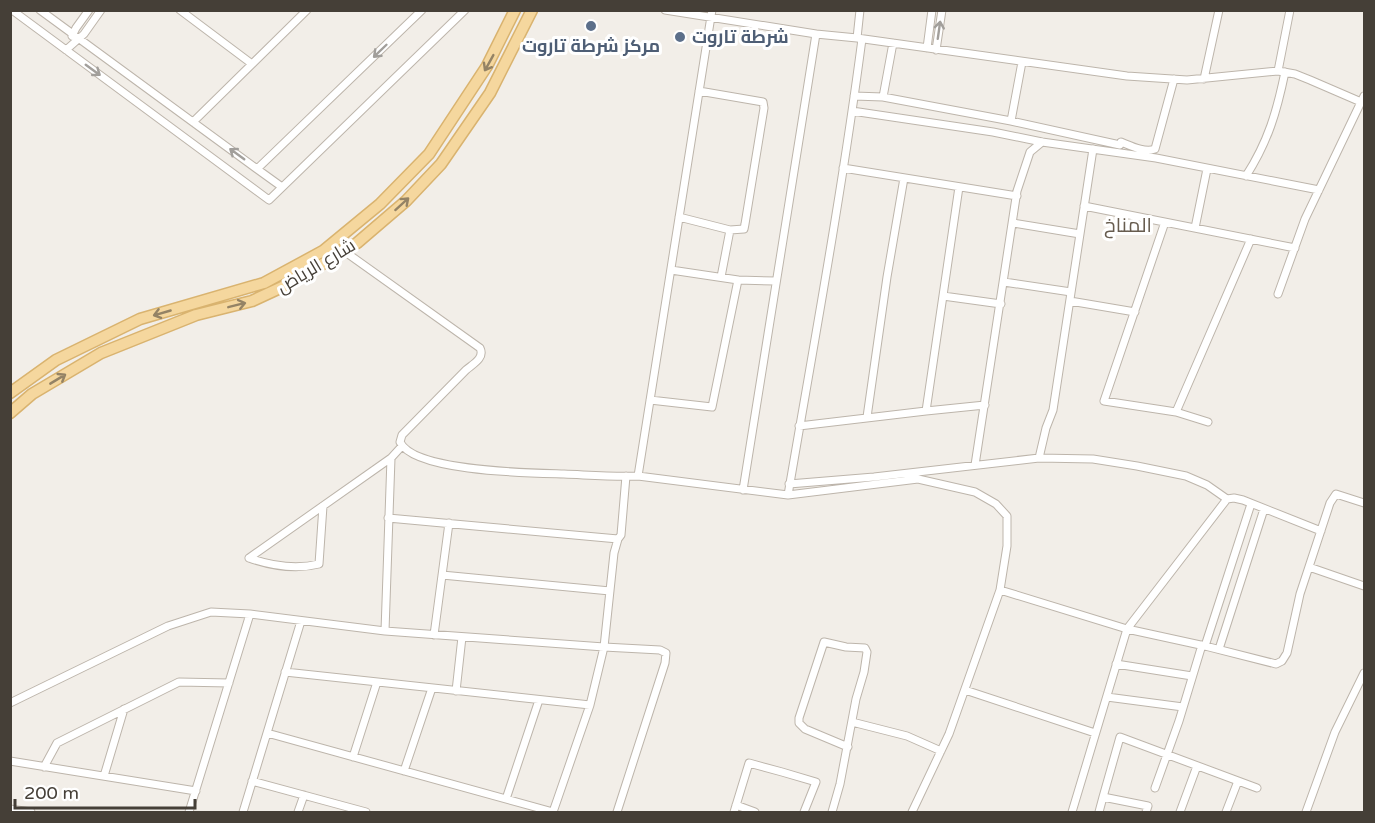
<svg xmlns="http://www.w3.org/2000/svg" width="1375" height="823" font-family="'Varela Round',Cairo,sans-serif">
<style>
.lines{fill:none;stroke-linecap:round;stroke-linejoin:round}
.minor-casing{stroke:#bdb5ab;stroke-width:9}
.primary-casing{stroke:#d9b36f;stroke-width:13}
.minor{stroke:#fff;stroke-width:7}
.primary{stroke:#f5d79e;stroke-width:10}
.oneway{stroke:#a29f9b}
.oneway2{stroke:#948365}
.service-dot{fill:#5c6f8a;stroke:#fff;stroke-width:2}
.labels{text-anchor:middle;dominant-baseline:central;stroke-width:6;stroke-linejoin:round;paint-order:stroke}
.service-label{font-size:18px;font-weight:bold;fill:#4e5e75;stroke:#fff;text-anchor:start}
.street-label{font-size:18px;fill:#453f37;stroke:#fff}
.neighbourhood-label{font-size:20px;fill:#675c4f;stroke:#fff}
</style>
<rect width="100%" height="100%" fill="#f2eee8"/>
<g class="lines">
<g class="minor-casing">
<path id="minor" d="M12,10L269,200L465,10
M40,10L257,169L422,10
M180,10L252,64
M665,10L816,34L857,38L1127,76L1187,80L1278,71L1295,74L1310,80L1361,102L1364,96
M72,36L76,28L89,10
M857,38L860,10
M927,48L932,10
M66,50L84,34L101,10
M936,50L942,10
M1278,71L1290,10
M1204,79L1219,10
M854,96L883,97L1011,121L1120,145L1121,142C1131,146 1145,153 1155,149L1174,79
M883,97L893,43
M852,111L993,132L1042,142L1156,158L1319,190
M1011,121L1022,62
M193,122L307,10
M843,168L1017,196
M257,169L282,187
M1246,176C1268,142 1277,111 1285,72
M959,187L926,411L985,405
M1084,206L1295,248
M679,217L730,230L744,229L745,224L764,108L763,102L699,91
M1165,222L1104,401L1176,412
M1013,223L1080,234L1093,149
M1195,228L1207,169
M344,251L480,348C485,358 473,364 466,370L402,435L400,442C414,472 532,473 564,474C589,475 613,477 638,476L788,495L918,479L975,492L996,504L1007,516V546L1000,590L1127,629L1072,812
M671,270L738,280L776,281
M721,277L730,230
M1004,282L1071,292
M1278,294L1305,219L1361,102
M943,296L1001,304
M1070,301L1135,312
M650,400L712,407L738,280
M867,417L887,277L904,178
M1208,422L1176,412L1251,239
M799,426L926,411
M1039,458L1093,459L1137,466L1186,476L1207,485L1227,499
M975,465L1017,191L1030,152L1042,142
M638,476L712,10
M789,484L874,477L1039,458L1046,428L1053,410L1080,234
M743,490L816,34
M788,495C814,343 842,192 862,39
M388,518L618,539
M1321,531L1243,500L1234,498L1227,499L1127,629L1205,646L1276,664L1282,661L1287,653L1300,594L1330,503L1336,494L1364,503
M249,558L391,458
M249,558C272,566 295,570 319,564L323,506
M1309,567L1364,586
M442,575L610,591
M385,631L391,458L402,446
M434,635L449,523
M1205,646L1251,504
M1219,649L1264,509
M1116,664L1192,676
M285,672L590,705
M965,690L1095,733
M456,691L462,637
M1107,697L1183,707
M10,703L168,626L211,612L250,614L385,631L604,647L660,650L666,653L665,663L617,812
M852,722L907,736L941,751
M267,733L553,812
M353,757L377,682
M10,761L196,791
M44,767L57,743L179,682L229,683
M404,771L432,688
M104,776L124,709
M252,781L366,812
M1155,788L1179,721L1202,645
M1103,797L1120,737L1257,788
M506,799L539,700
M736,805L755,812
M10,809L31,812
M189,812L250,614
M243,812L301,621
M298,812L304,795
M553,812L590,705L604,647L614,553L618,539L621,535L626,476
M734,812L749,763L782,772L816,782L804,812
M832,812L840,784L856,699L864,672L867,652L865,648L846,647L824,642L799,718V723L805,729L848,747
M912,812L949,734L1000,590
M1099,812L1103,797L1148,806L1146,812
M1180,812L1197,766
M1226,812L1238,781
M1306,812L1335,732L1364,673"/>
</g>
<g class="primary-casing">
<path id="primary" d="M10,393L56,360L140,319L264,283L323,251L380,204L429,154L487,66L515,10
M10,413L32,394L101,353L196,315L252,301L293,282L357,243L406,201L441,164L490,93L532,10"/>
</g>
<use href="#minor" class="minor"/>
<use href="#primary" class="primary"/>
</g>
<defs><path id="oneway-shaft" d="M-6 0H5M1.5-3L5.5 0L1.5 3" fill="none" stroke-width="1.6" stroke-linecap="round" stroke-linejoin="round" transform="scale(1.5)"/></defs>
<g class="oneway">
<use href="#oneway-shaft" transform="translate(939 30) rotate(-82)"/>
<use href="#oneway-shaft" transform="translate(380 51) rotate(136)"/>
<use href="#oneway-shaft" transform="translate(93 70) rotate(36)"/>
<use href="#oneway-shaft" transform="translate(237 154) rotate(-144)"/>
</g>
<g class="oneway2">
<use href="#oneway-shaft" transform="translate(489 63) rotate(119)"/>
<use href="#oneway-shaft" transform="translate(402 204) rotate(-42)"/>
<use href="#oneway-shaft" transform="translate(237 305) rotate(-14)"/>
<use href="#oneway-shaft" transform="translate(162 313) rotate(164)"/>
<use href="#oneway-shaft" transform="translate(58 379) rotate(-31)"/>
</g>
<g class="service-dot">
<circle cx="591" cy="26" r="6"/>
<circle cx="680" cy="37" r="6"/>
</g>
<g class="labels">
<g class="service-label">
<text x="692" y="37">شرطة تاروت</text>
<text x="591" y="46" text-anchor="middle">مركز شرطة تاروت</text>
</g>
<g class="street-label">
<text transform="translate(316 266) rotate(-31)">شارع الرياض</text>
</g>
<g class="neighbourhood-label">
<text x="1128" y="226">المناخ</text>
</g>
</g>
<rect width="1375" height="823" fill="none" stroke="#453f37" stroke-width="24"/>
<path d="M15 799v9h180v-9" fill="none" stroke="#453f37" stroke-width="3"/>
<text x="24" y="799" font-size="18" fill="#453f37" stroke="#ffffff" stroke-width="4.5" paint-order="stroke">200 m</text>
</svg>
